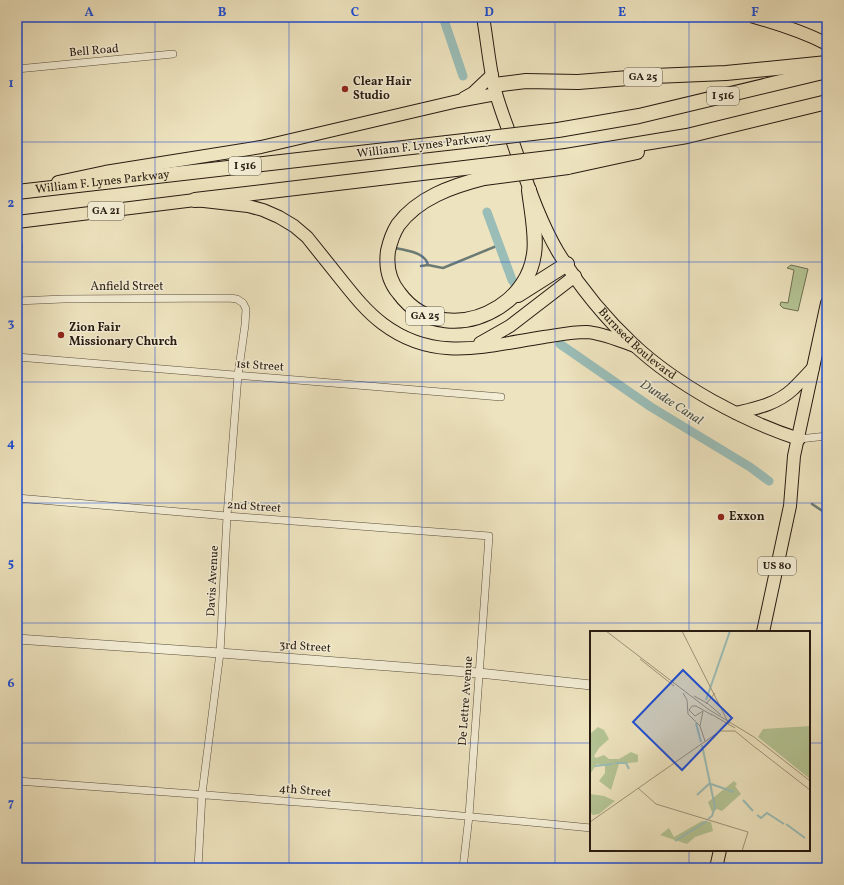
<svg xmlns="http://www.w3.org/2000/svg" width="844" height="885" font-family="Vollkorn,serif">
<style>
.green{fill:#b4c494;stroke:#6e7052}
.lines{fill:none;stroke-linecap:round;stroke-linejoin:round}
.stream{stroke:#6c7c75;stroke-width:2.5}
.canal{stroke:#9abdb7;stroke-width:9}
.minor-casing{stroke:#584d3c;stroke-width:8}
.tertiary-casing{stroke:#584d3c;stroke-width:10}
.primary-casing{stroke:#271b11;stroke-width:14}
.trunk-casing{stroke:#271b11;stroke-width:14}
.motorway-casing{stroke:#271b11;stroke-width:16}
.minor{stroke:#f3edd5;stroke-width:7}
.tertiary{stroke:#f3edd5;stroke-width:9}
.primary{stroke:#ede3be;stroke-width:12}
.trunk{stroke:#ede3be;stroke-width:12}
.motorway{stroke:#ede3be;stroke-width:14}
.motorway-bridge-casing{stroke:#271b11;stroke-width:16;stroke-linecap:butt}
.motorway-bridge{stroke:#ede3be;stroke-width:14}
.grid{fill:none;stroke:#1d4ed8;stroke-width:1;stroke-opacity:0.55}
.poi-dot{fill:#8f2418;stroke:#f3edd5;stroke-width:1.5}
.labels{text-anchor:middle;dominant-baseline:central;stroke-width:3;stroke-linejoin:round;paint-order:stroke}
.shield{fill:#f3edd5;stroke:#645a4c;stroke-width:1}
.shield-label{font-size:11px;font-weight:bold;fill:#271b11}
.street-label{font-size:12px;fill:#271b11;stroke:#f3edd5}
.poi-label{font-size:12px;font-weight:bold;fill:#271b11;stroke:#f3edd5;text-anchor:start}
.water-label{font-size:13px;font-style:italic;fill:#4f544b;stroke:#f3edd5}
.inset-river{fill:none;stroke:#9abdb7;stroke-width:2}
.inset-road{fill:none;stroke:#9e9379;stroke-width:1}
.view{fill:#1d4ed8;fill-opacity:0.15;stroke:#1d4ed8;stroke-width:2}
.inset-edge{fill:none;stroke:#271b11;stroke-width:2}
.neatline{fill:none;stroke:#1d4ed8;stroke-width:1.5}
.grid-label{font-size:13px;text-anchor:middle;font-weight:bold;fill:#1d4ed8}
</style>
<rect width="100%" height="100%" fill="#ede3be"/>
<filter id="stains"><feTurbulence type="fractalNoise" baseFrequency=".005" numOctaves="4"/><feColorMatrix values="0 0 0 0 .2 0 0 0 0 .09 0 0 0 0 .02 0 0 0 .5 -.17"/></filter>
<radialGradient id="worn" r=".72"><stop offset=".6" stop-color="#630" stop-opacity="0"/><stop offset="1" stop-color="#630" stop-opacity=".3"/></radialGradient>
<path class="green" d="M791,265L808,269L798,311L783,308L780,305L781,302L788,303L794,270L787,268Z"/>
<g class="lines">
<path class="stream" d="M396,248C407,251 425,252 428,265
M421,266L428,265L443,268L499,245
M812,504L827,514"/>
<path class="canal" d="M443,17L463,76
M487,212L512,280L515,284
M560,344L651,407L750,467L769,481"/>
<g class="minor-casing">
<path id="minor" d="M17,69L173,54
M17,232L19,250L17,278
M17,301L63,299L229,298L237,299L243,303L246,309L245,325L238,375L227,516L220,653L202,794L198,868
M17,357L501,397
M799,439L827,436
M17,498L227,516L489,536L469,816L463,868
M17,781C209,795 400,809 591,828"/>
</g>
<g class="tertiary-casing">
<path id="tertiary" d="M17,639L220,653L479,673L591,685"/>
</g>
<g class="primary-casing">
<g id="primary">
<path id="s1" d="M483,17C487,40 489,63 494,86C500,111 511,135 519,160C530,191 541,223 558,252C579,286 605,318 634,345C677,385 743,421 799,439"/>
<path d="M754,17C779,24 804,32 827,44"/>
<path d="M736,413C757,408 777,404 793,389C800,382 807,375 813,368"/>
<path d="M763,632L790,506L794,456L827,303"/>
<path d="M716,868L720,850"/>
</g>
</g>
<g class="trunk-casing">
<path id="trunk" d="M464,98L473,93L492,75
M58,182L105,172L261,147L458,101L496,94
M17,222L195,200L248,206L263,210L279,217L294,226L307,237C319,252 331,267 343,282C355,297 367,312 383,324C435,363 485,346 544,337C558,335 572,332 586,332C603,333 620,341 635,346
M480,343L510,326L575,276"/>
</g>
<g class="motorway-casing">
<g id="motorway">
<path d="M494,85L526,81L578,82L654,76L726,73L827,63"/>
<path d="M558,130L639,116L827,71"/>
<path d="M566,156L687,136L827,102"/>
<path d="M568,167L637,152"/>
<path d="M484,178C452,186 418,198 398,225C393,233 390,242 388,251C386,266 389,281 399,293C423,326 466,328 499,307C518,295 531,276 534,254C537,236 531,208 529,190"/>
<path id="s2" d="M17,192L473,140"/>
<path d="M195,200L481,166"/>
<path d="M518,295L567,264"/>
</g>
</g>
<use href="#minor" class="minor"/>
<use href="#tertiary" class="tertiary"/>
<use href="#primary" class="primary"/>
<use href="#trunk" class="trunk"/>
<use href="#motorway" class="motorway"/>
<g class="motorway-bridge-casing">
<path id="motorway-bridge" d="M473,140L558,130
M481,166L566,156
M484,178L568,167"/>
</g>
<use href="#motorway-bridge" class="motorway-bridge"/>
</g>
<path class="grid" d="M155,17V868M289,17V868M422,17V868M555,17V868M689,17V632M17,142H827M17,262H827M17,382H827M17,503H827M17,623H827M17,743H591M809,743H827M689,850V868"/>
<g class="poi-dot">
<circle cx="345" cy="89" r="4"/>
<circle cx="61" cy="335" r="4"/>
<circle cx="721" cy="517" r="4"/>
</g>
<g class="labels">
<g class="shield">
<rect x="624" y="68" width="38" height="18" rx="3"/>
<rect x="707" y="87" width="32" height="18" rx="3"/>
<rect x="229" y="157" width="32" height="18" rx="3"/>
<rect x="88" y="202" width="36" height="18" rx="3"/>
<rect x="406" y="307" width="38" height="18" rx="3"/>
<rect x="758" y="557" width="38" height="18" rx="3"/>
</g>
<g class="shield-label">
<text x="643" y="77">GA 25</text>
<text x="723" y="96">I 516</text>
<text x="245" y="166">I 516</text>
<text x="106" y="211">GA 21</text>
<text x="425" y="316">GA 25</text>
<text x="777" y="566">US 80</text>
</g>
<g class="street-label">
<text transform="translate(94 51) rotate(-5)">Bell Road</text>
<text transform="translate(424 146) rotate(-7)">William F. Lynes Parkway</text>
<text stroke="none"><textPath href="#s2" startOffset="86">William F. Lynes Parkway</textPath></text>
<text x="127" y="287">Anfield Street</text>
<text stroke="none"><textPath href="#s1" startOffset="370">Burnsed Boulevard</textPath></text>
<text transform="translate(260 366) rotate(4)">1st Street</text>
<text transform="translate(254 507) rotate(4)">2nd Street</text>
<text transform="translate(213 581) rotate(-87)">Davis Avenue</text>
<text transform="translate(305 647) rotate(4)">3rd Street</text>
<text transform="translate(466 701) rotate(-86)">De Lettre Avenue</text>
<text transform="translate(305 791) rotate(5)">4th Street</text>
</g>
<g class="poi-label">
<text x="353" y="82">Clear Hair<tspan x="353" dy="14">Studio</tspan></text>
<text x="69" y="328">Zion Fair<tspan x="69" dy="14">Missionary Church</tspan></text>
<text x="729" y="517">Exxon</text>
</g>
<g class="water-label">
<text transform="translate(671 403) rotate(33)">Dundee Canal</text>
</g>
</g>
<g transform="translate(590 631)">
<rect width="220" height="220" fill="#ede3be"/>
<path d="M220,95V148L168,106L173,98ZM8,96L14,99L19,108L9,117L4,125L6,127L14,124L19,128H29L41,121L48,124V131L29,133L21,159L9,150L15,142V135L7,133L0,143V103ZM144,150L147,153L145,155L151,163L132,180L127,178L122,181L118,171ZM0,163L14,165L25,170L9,183L3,184L0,181ZM112,190L121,191L123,200L105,206L97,213L70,204L79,197L84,206Z" fill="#b4c494"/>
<path class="inset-river" d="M116,69L140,0M106,92L111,111M112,114L125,176L122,185L118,188M25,132H36L39,138M5,135L23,133M121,153L144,161M107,164L120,152M153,169L163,180M167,184L171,187L177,182L194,193M196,193L215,207M85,210L117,190"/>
<path class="inset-road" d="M16,0L118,78L164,106L220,150M92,0L139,93M50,28L84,55M93,62L97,69L98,83L110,95M104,65L117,72M117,72L131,84M116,73L125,62M113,80L110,95L115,110M113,80L105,85L99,79L102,75H106L122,84M121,83L145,97M166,117L220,159M48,157L66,173L158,201L152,220M0,191L130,100H145L167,118"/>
<path class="view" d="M93,39L142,87L92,139L43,91Z"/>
<rect width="220" height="220" class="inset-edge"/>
</g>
<rect width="844" height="885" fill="none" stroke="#ede3be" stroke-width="44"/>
<rect x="22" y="22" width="800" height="841" class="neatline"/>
<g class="grid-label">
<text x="89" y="16">A</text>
<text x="222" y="16">B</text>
<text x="355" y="16">C</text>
<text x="489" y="16">D</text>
<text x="622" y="16">E</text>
<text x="755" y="16">F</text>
<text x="11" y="87">1</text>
<text x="11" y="207">2</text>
<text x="11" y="327">3</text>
<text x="11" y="447">4</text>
<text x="11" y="567">5</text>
<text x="11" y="687">6</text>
<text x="11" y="807">7</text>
</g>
<rect width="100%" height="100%" filter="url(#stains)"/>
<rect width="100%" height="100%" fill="url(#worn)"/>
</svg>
